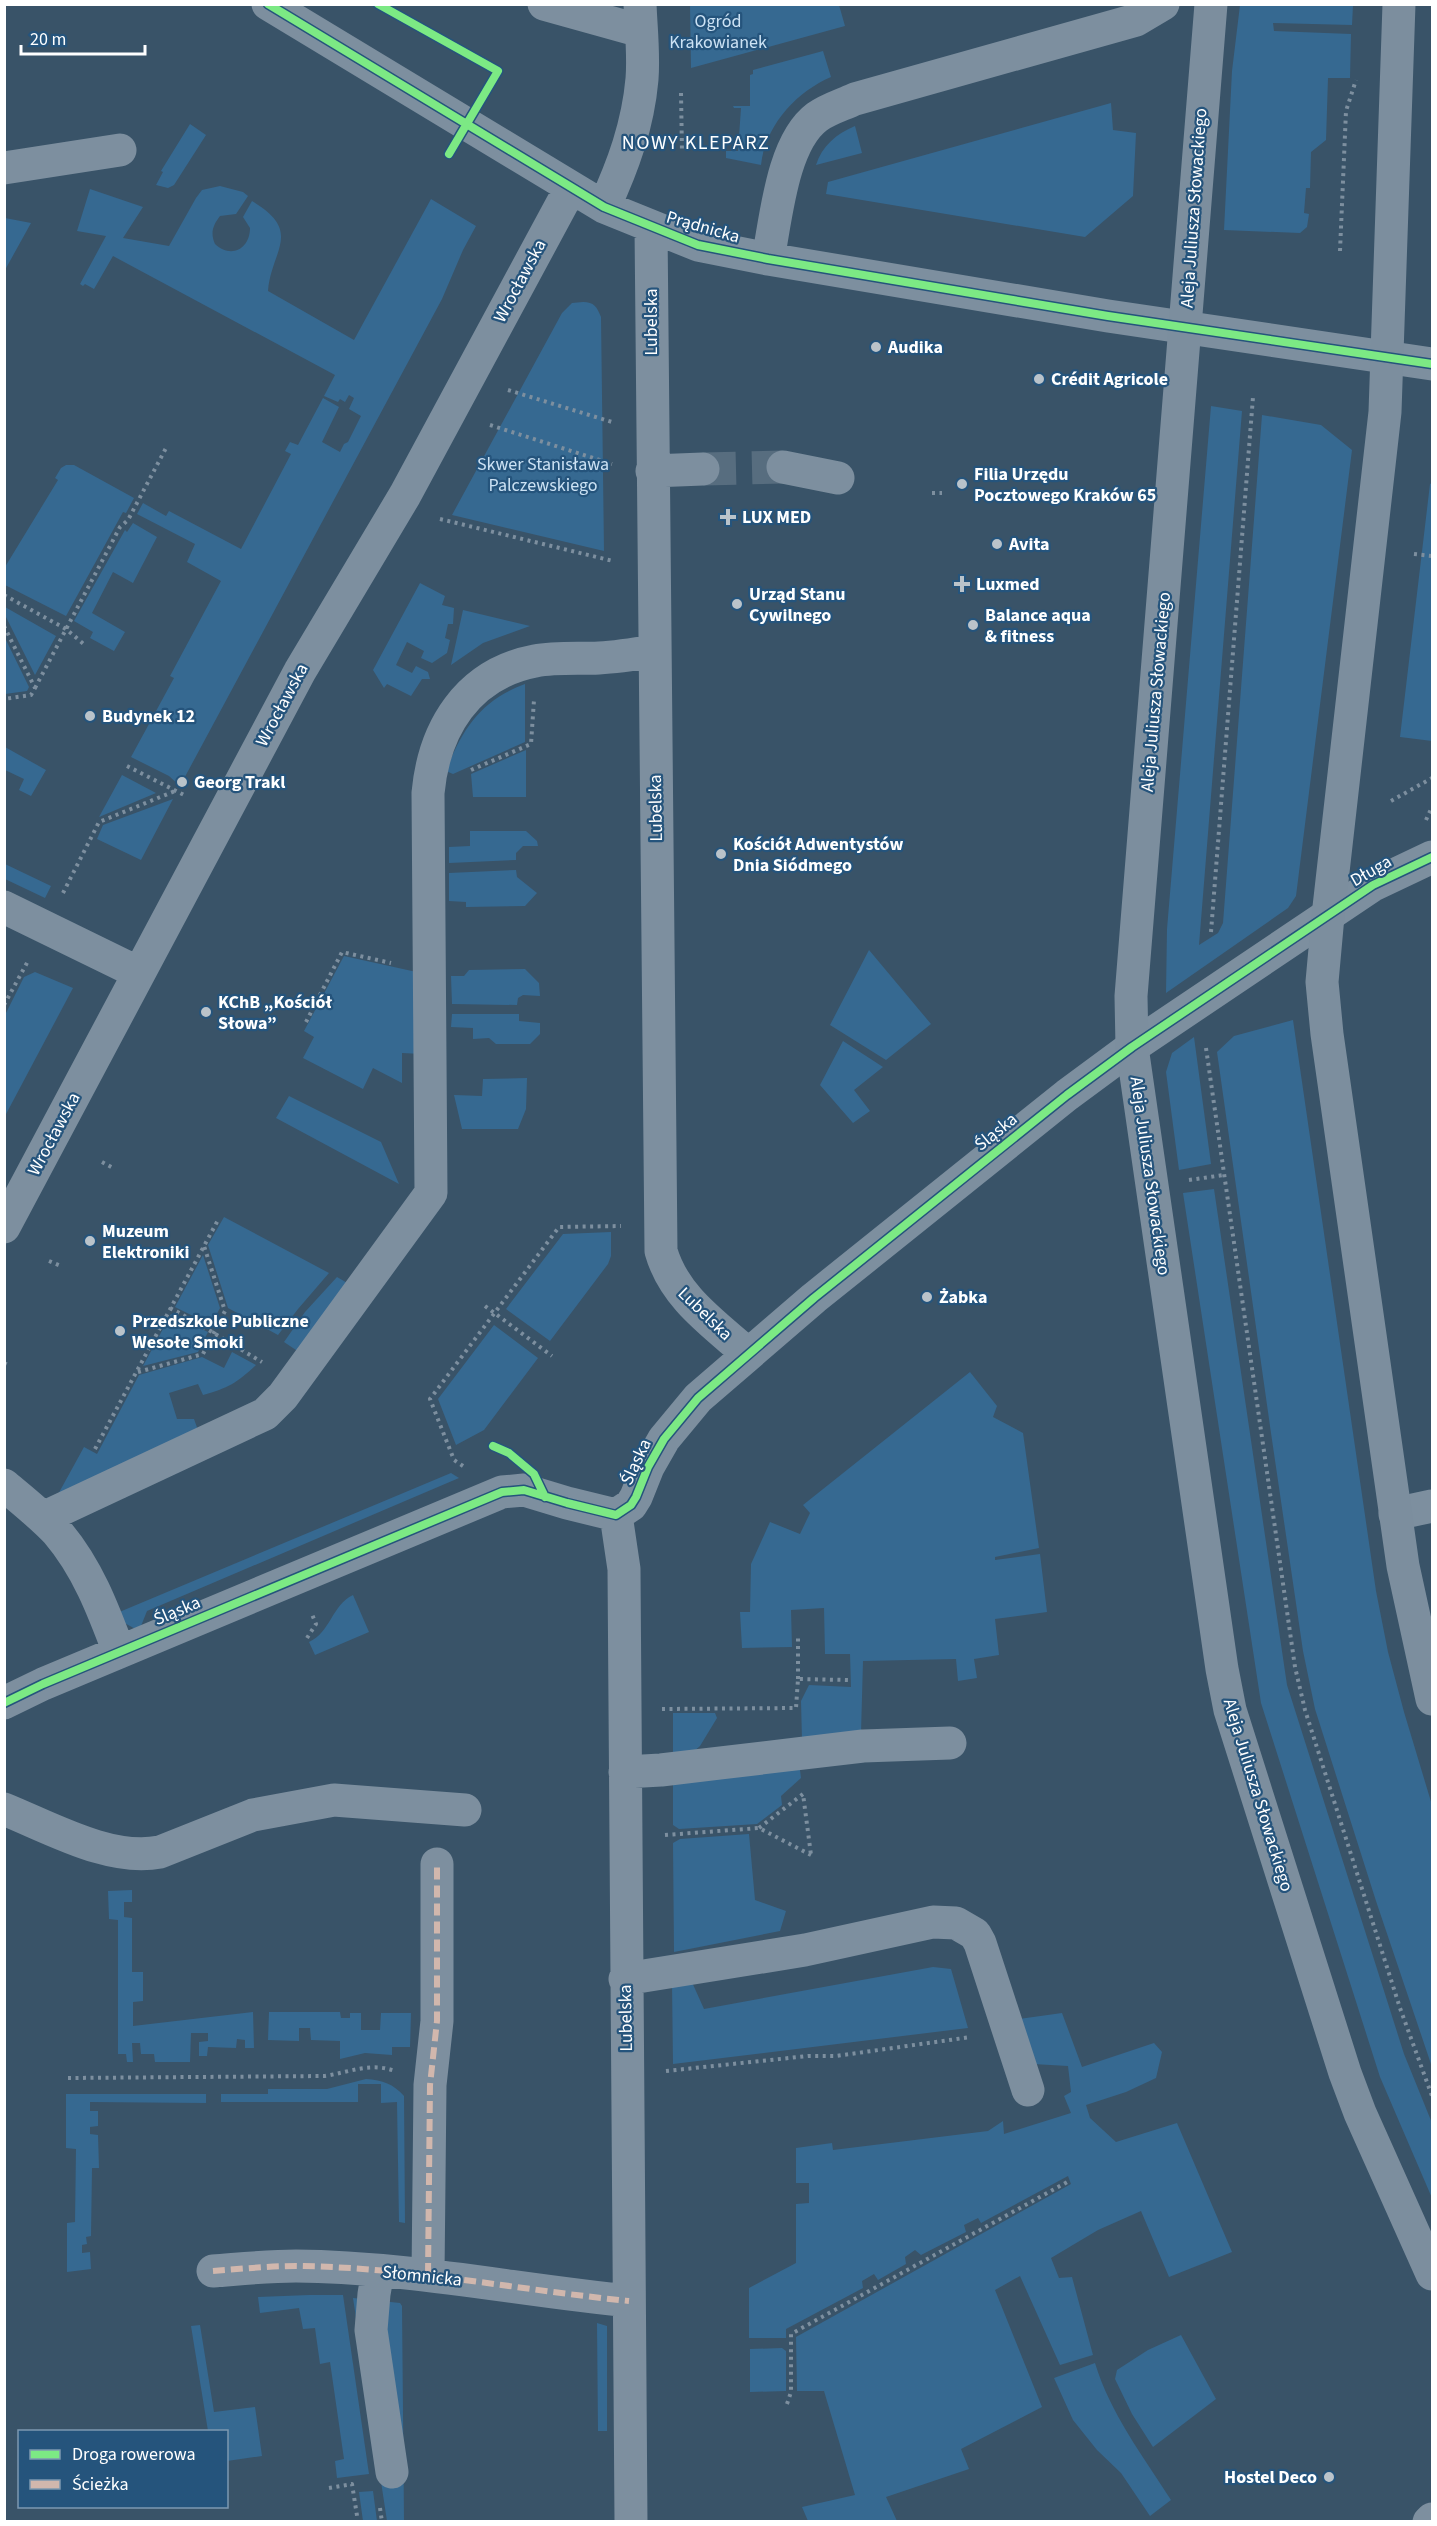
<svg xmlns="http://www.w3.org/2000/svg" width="1437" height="2526" font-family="'Source Sans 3',sans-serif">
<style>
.green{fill:#366991}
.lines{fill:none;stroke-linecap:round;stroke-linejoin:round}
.minor-tunnel{stroke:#576d7f;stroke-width:33;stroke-dasharray:33 16;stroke-linecap:butt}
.path{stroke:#7d8f9f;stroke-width:4;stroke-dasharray:3 4.5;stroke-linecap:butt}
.minor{stroke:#7d8f9f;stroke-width:33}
.major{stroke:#7c8e9e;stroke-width:33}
.quiet{stroke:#d1b7ad;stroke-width:6;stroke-dasharray:12 6;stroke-linecap:butt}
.cycleway-casing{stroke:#25547c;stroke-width:11}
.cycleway{stroke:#7ce984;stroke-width:8}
.poi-dot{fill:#bac3ca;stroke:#25547c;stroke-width:2}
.labels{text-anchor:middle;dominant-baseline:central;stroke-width:4.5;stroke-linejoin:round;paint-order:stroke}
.park-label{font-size:18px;fill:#cce2f4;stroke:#25547c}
.street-label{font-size:18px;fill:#fff;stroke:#25547c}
.poi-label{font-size:18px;font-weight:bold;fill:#fff;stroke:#25547c;text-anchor:start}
.neighbourhood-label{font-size:20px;letter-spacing:1.5px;fill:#fff;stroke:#25547c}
</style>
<rect width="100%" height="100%" fill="#395368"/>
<path class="green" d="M690,5H839L845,26L691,68Z
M1240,5H1353L1352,25L1273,23L1274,31L1351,34L1350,78H1328L1326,140L1311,152L1310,188H1306L1304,213L1309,214L1307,227L1300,233L1224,230L1232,71Z
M823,51L831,77C796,92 765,126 761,165L726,158V151H738L741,108H734L733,106H750V75L753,74V70Z
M1111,103L1113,130L1136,133L1133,196L1085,237L826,194L828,182Z
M190,124L206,135L174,185L168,188L156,185L163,172L161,171Z
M855,126L862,153L816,165C822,146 836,134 855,126Z
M220,186L243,192L248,196L236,214L220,216C213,225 210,233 215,244C231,259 250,249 250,228L243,217L252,201C304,232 271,250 268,291L354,340L431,199L476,226L463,250L442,299L180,786L169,776L131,757L174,678L170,676L221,581L187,562L195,544L137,514L143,503L166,516L169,511L241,549L291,454L285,451L290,442L298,445L323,398L339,407L322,442L340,452L344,444L348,442L361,416L349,409L354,398L349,395L345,402L340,399L338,402L324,396L335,375L113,256L94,289L85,284L83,286L80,284L106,236L77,231L90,189L143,207L123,238L169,246L196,198L202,190Z
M5,218L31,223L5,270L4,269Z
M583,302C594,302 597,307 601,317L604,551L452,515L562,313L572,303Z
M1211,406L1242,411L1199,945L1218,933L1223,923L1262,415L1321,425L1352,450L1296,896L1288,908L1166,993L1167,929Z
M66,465H74L134,498L126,513L123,512L66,616L5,585V567L58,480L55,478L61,468Z
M1432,483V741L1400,737L1430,484Z
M133,523L157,537L133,583L113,572L92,613L125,632L114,651L90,638L93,632L74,621L125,530L127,532Z
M420,583L445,596L442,605L454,608L453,624H448L445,638L450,640L447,653L432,663L421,658L424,651L407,642L396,665L412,673L416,666L428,672L430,679H422L411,696L387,684L384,688L373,670Z
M5,607L56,636L35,675L5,615Z
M463,610L530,626L483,643L451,665Z
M5,638L29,687L27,691L5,694Z
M525,684V742L453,774L446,771C462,729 481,700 525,684Z
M5,747L46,770L31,796L19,790L24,779L5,770Z
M526,750V797H473L471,774Z
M122,775L156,793L99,817Z
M173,799L141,860L97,839L103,825Z
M470,831H526L537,841L538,846H523L516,853V860L449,863V847L470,846Z
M5,864L51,886L45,898L5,879Z
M516,870L517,877L537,893L525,906L466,907V902L449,901V873Z
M869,950L931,1024L886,1060L830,1025Z
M344,956L421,973L422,1054L402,1053V1083L373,1068L363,1089L303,1058L314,1037L304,1031Z
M525,969L539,983L540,996L523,995L518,998L517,1005L452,1004L451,976H464L469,970Z
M35,972L73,988L5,1116V1015L24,977Z
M452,1014H519V1021L540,1023V1034L530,1044H496L489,1038L473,1039V1028L451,1027Z
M1293,1020L1376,1591L1388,1652L1404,1712L1432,1805V2067L1376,1901L1315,1709L1303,1651L1271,1433L1217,1052L1234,1036Z
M1194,1037L1211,1164L1179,1170L1166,1072L1172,1053Z
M843,1041L883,1067L854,1090L870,1111L853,1123L820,1085Z
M527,1078L526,1109L518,1129H462L454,1095L482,1096L483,1079Z
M289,1096L381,1142L399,1184L276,1118Z
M1214,1189L1287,1685L1404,2054L1432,2123V2198L1380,2077L1261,1703L1183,1193Z
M224,1217L329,1273L298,1309L278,1335L228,1308L208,1245Z
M611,1232V1256L608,1264L550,1341L506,1309L563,1234Z
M203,1255L220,1308L211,1325L175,1307Z
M337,1277L349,1284L299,1352L284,1342L305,1312Z
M171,1314L208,1332L198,1352L143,1366Z
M494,1325L538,1358L484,1430L456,1445L438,1399Z
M232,1352L256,1365C237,1383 228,1388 203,1395L198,1384L169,1393L177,1419H194L199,1433L56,1498L84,1447L97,1454L139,1375L202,1357L224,1368Z
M970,1372L997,1406L993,1417L1023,1433L1039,1548L995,1557V1560L1040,1554L1047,1612L995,1619L999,1655L974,1659L977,1678L958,1681L956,1659L863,1661L861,1733L802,1740L801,1701L809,1685L851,1687L850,1654H825L824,1608L791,1610L792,1647L742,1648L740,1612H750L751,1564L770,1522L800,1534L810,1513L803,1505Z
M451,1473L459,1478L147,1611L139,1631L121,1621L117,1613Z
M353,1595L369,1632L315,1655L309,1642C330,1633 332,1605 353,1595Z
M673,1713H715L717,1718L700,1746L691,1754L673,1756Z
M799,1762L801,1778L781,1796L782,1805L757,1824L679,1829L673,1825V1780Z
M749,1834L755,1900L786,1911L780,1931L674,1952L673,1843L680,1839Z
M132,1890V1902H124V1917L132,1918V1972H143V2001L133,2002V2026L253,2012L254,2048H245V2040L237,2039L236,2048L208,2047L207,2056H199V2042L208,2041V2033H191L190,2062H155L154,2054H141L140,2043H132L133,2062H127L126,2054H118V1920L109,1919L108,1891Z
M933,1967L951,1969L968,2028L673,2064L672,1981L691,1980L704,2009Z
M269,2012H340L341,2018H350V2013H361V2030H380L381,2013H411L410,2047H392V2055L365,2053L340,2059V2041L311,2040L310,2028H299V2041L268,2040Z
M1062,2013L1082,2067L1154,2043L1162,2052L1156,2078L1126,2092L1086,2105L1090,2118L1116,2142L1177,2123L1232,2252L1169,2277L1141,2211L1098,2230L1051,2258L1059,2278L1072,2277L1093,2355L1060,2365L1020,2276L995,2290L1042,2407L961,2449L969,2469L886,2497L897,2521H808L802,2507L855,2495L824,2391H797L796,2337L1071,2184L1068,2176L981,2223L978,2218L964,2225L966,2232L921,2255L915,2250L905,2257L906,2264L878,2280L874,2274L862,2281L863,2288L786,2329V2338H749V2288L796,2263V2204L809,2203V2183H796V2148L832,2143L833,2150L988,2131L1003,2121L1004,2134L1071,2113L1064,2096L1071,2092L1068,2066L1033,2064L1019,2019Z
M366,2079C383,2080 393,2084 404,2096L405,2223L399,2222L397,2102L381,2103V2084H358V2102H221V2094H268V2089H327Z
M66,2094H206V2103L90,2102V2111H98V2126L90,2127V2134L98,2135L99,2168H92L91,2236L86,2237L87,2244L82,2245V2253L90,2252L91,2269L67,2272V2223L75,2222L76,2149L66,2148Z
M309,2295H343L369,2474L337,2478L335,2461L344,2459L330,2362L320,2364L315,2328L303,2329L299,2308L260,2313L258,2297Z
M353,2298L400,2303L402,2306L404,2521H387Z
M597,2323L607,2326V2431H598Z
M200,2325L214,2412L255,2407L262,2456L227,2461L226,2432L208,2431L191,2326Z
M1181,2335L1216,2399L1153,2447L1132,2414L1115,2379L1117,2370L1148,2350Z
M782,2348L786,2351V2391L750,2392V2349Z
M1095,2363C1110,2413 1143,2456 1171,2500L1150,2516L1121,2473L1097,2450L1073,2420L1054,2378Z
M373,2491L377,2521H363L359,2492Z"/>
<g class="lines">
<path class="minor-tunnel" d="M703,469L783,467"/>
<path class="path" d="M681,93L682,152
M1340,251L1346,111L1356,80
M508,390L612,422
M490,425L612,464
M932,493H942
M440,519L613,561
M1414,554L1432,556
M4,595L66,629L86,646
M4,626L35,688L31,695L4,699
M35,688L120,527L128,520L166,448
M127,766L184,795
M471,770L531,744L534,700
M1391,801L1432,778
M1426,820L1432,807
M63,893L99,822L175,791
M1211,932L1253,397
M4,1005L28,961
M306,1022L342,952L391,963
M1206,1048L1295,1667L1305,1710L1400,2008L1432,2096
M102,1162L113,1168
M1189,1180L1224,1175
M49,1261L61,1266
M485,1306L552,1356
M170,1308C202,1325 231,1344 262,1362
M4,1363L8,1365
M138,1372L203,1354L225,1311L204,1246
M95,1449L218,1220
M463,1466L454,1460L430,1399L559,1227L621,1226
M307,1638L316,1624L311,1612
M798,1679V1635
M662,1709L796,1708L798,1679L848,1680
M759,1828L803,1794L811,1855
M665,1835L759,1828L811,1855
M666,2071L808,2056H836L971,2037
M68,2078L325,2076C350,2072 370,2062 395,2071
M787,2404L791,2392V2334L1069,2181
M329,2488L352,2484L358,2522
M380,2508L382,2522"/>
<path class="minor" d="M268,4L604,207L698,245L768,259L1108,316L1432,364
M544,4L641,31
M4,168L120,150
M604,207C623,166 638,125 642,79C644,54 641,29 640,4
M651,227L661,1251C674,1297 713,1323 748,1354
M768,259C776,219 782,143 817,117C828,109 842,105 855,99L1136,20L1163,4
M783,467L838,478
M652,471L703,469
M4,907L139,973
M4,1227L300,671L405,495L570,189
M4,1485C22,1500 41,1515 57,1532C87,1567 103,1609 119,1652
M1395,1514L1432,1506
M616,1515L624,1569L631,2522
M43,1518L265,1414L283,1396L431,1193L428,793C434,729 467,674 535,661C556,657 578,659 599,658C618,657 636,654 654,651
M4,1703L43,1684L502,1492L524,1490L567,1503L616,1515L631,1505L636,1497L648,1467L664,1439L698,1398L814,1298L1067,1095L1132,1047L1373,885L1432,857
M625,1772L661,1770L863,1746L950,1743
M4,1809C51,1828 110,1862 160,1852L253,1815L334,1800L465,1810
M625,1979L805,1950L933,1922L956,1923L975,1934L980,1943L1028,2090
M213,2271C240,2269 268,2266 296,2266C408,2267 518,2290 629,2301
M378,2271L374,2294L371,2330L392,2472
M428,2275L430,2085L437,2021V1864
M1429,2522L1432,2519"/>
<path class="major" d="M1211,4L1131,996L1132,1047L1222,1669L1230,1710L1345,2073L1360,2113L1432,2274
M1399,4L1385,412L1328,916L1322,982L1327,1034L1403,1566L1432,1699"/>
<path class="quiet" d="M213,2271C240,2269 268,2266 296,2266C408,2267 518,2290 629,2301
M428,2275L430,2085L437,2021V1864"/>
<g class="cycleway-casing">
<path id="cycleway" d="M268,4L604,207L698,245L768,259L1108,316L1432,364
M378,4L498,71L449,154
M493,1446L509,1453L534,1474L545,1497
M4,1703L43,1684L502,1492L524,1490L567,1503L616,1515L631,1505L636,1497L648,1467L664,1439L698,1398L814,1298L1067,1095L1132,1047L1373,885L1432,857"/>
</g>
<use href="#cycleway" class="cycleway"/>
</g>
<g class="poi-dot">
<circle cx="876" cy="347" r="6"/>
<circle cx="1039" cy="379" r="6"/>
<circle cx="962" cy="484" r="6"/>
<path d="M725 508h6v6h6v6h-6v6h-6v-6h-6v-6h6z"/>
<circle cx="997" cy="544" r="6"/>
<path d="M959 575h6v6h6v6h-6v6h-6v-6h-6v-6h6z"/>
<circle cx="737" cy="604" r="6"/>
<circle cx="973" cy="625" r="6"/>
<circle cx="90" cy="716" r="6"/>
<circle cx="182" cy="782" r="6"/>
<circle cx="721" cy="854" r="6"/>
<circle cx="206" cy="1012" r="6"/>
<circle cx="90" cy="1241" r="6"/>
<circle cx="927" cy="1297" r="6"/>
<circle cx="120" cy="1331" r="6"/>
<circle cx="1329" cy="2477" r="6"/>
</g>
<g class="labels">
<g class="park-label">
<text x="718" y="21">Ogród<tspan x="718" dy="21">Krakowianek</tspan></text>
<text x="543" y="464">Skwer Stanisława<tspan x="543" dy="21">Palczewskiego</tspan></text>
</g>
<g class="street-label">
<text transform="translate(1194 208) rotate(-86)">Aleja Juliusza Słowackiego</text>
<text transform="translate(703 227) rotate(16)">Prądnicka</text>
<text transform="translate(520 281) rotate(-62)">Wrocławska</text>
<text transform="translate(651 322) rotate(-90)">Lubelska</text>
<text transform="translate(1156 692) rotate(-85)">Aleja Juliusza Słowackiego</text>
<text transform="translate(282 705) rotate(-62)">Wrocławska</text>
<text transform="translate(656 808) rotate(-91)">Lubelska</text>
<text transform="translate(1371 871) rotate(-30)">Długa</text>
<text transform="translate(996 1132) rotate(-39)">Śląska</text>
<text transform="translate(54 1134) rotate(-62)">Wrocławska</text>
<text transform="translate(1150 1176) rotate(82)">Aleja Juliusza Słowackiego</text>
<text transform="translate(705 1314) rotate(44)">Lubelska</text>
<text transform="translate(636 1462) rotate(-65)">Śląska</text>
<text transform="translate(177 1611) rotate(-23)">Śląska</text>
<text transform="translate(1258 1795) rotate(73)">Aleja Juliusza Słowackiego</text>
<text transform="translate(626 2018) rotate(-91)">Lubelska</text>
<text transform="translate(422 2276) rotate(6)">Słomnicka</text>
</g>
<g class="poi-label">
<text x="888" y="347">Audika</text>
<text x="1051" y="379">Crédit Agricole</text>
<text x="974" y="474">Filia Urzędu<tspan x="974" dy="21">Pocztowego Kraków 65</tspan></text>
<text x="742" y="517">LUX MED</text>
<text x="1009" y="544">Avita</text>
<text x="976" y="584">Luxmed</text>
<text x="749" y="594">Urząd Stanu<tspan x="749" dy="21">Cywilnego</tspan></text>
<text x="985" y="615">Balance aqua<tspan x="985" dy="21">&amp; fitness</tspan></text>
<text x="102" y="716">Budynek 12</text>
<text x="194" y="782">Georg Trakl</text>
<text x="733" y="844">Kościół Adwentystów<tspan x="733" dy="21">Dnia Siódmego</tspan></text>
<text x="218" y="1002">KChB „Kościół<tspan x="218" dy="21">Słowa”</tspan></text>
<text x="102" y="1231">Muzeum<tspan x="102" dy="21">Elektroniki</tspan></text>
<text x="939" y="1297">Żabka</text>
<text x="132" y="1321">Przedszkole Publiczne<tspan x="132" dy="21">Wesołe Smoki</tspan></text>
<text x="1317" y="2477" text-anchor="end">Hostel Deco</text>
</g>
<g class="neighbourhood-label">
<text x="696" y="143">NOWY KLEPARZ</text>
</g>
</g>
<rect width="1437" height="2526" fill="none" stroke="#ffffff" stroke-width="12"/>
<rect x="18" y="2430" width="210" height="78" fill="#25547c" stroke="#7c98b0" stroke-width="1.5"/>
<rect x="30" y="2450" width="30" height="9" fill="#7ce984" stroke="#7c98b0" stroke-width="1.5"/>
<text x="72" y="2460" font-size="18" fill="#ffffff">Droga rowerowa</text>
<rect x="30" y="2480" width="30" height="9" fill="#d1b7ad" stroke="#7c98b0" stroke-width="1.5"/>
<text x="72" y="2490" font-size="18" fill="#ffffff">Ścieżka</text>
<path d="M21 45v9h124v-9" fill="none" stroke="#ffffff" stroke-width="3"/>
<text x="30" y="45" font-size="18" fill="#ffffff" stroke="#25547c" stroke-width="4.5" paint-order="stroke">20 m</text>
</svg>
